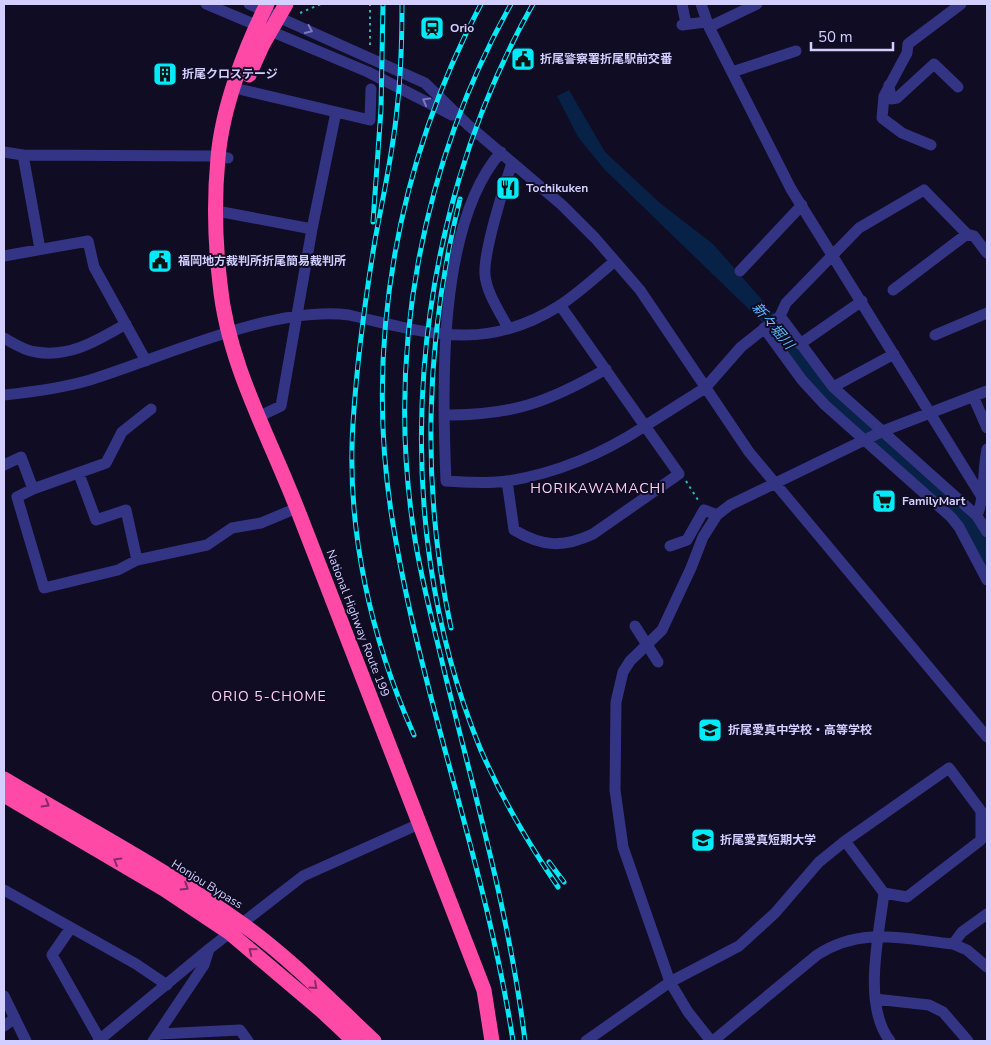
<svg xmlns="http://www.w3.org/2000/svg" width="991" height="1045" font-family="'Nunito Sans','Noto Sans JP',sans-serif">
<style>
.water{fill:#082146}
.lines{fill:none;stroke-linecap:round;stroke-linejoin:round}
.path{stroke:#27baac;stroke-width:2;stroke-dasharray:2.5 4;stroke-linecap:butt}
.minor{stroke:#343485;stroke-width:11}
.highway{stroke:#ff49a7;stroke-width:15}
.rail-casing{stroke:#00eaf9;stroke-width:5}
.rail{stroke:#0f0c23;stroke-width:3;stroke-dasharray:9;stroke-linecap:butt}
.minor-bridge{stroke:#343485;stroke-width:11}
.oneway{stroke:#7b79bc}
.oneway2{stroke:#872a65}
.labels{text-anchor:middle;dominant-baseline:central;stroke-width:4;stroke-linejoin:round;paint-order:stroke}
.poi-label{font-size:12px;font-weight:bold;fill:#d2ceff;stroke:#0f0c23;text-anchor:start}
.street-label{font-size:12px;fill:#d2ceff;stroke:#0f0c23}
.water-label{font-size:14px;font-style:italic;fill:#5cbaff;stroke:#0f0c23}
.neighbourhood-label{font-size:14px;letter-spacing:1px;fill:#ffd0f0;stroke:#0f0c23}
</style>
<rect width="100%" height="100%" fill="#0f0c23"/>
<path class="water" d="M569,90L605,152L660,203L713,244L772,311L812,362L981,527L987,539V571L970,536L826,403L761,321L604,169L578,137L557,96Z"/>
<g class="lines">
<path class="path" d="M300,13L321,4
M370,45V4
M686,481L698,500"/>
<path class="minor" d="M206,4L368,72L452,115
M249,4L425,83L468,125L562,205L595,238L640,290L749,452L987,737
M682,4L686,24
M701,4L709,27L791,189L982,497
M682,25L706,22
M709,27L757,4
M732,72L796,51
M889,85L891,99L897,98L934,64L958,87
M243,90L370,120L371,89
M931,145L902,133L882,118L884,96L907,53L908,44L961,4
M4,152L23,155L210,156L228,158
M501,152C437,225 442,389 446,481C466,482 488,484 508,481C557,473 604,453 645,426L679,474L593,534C563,548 543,547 514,530L507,481
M23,155L40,249
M217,211L312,229
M4,256L88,241L94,267L146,361
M740,271L802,205
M893,290L967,234L974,236L987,253
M560,305L645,426L705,388L741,347L780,316L786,303L859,228L924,190L967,234
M780,316L833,387L977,516L987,532
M508,328C500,312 487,294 485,275C483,253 504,186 512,163
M764,328L802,380L825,405L951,517L959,527L987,580
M935,335L987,313
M4,338C13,343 25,351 36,352C70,358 98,340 126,324
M800,344L862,301
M833,387L894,354
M4,395C33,392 62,388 90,380C164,357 273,305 349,315C428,333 484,353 559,306C579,293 597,276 615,261
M973,396L987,428
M151,409L122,432L106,463L33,489L17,497L44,588L118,570L137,560L207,545L232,528L261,523L297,508
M444,415C511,416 549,402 606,369
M258,417L281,406L312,229L336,112
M4,465L21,457L33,489
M79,474L96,520L126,510L137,560
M977,516C986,492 982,473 987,449
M670,546L687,540L704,510L717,515
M845,841L884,893C879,935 862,1005 890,1041
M4,890L136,964L167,985
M70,929L52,955L100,1040
M953,944L962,932L987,914
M4,996L26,1041
M875,999L929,1005L943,1012L968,1041
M4,1026L15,1018
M159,1034L240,1030L248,1041
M98,1041L209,949L303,876L419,824
M153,1041L204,965L209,949
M586,1041L670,982L739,946L775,913L819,862L845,841L949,768L981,811V840L907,897L884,893
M711,1041L688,1012L670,982L623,847L615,790L616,702L623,672L630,661L662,630L691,568L703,537L717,515L730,505L883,431L987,391
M713,1041L817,955C862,926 903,939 953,944L967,950L987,967"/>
<path class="highway" d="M267,4C245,48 222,108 218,158C214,199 215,242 220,284C228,366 271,439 300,516C361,674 422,832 484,990L492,1041
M249,75L263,44L286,4
M4,779C83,826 166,870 241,923C289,957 331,1001 374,1041
M4,795L164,889L230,933L322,1011L354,1041"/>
<g class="rail-casing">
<path id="rail" d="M402,4C402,39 401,74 397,109C393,153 383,196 375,240C365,300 357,362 353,423C346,529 371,639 414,735
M481,4C398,161 364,342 392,518C420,695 486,864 513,1041
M511,4C422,164 386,351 414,533C421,580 434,627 445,674C475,796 510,917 525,1041
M533,4C409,223 384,513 480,748C501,797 528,843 558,887
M373,222L381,109L383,4
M451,628C421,487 425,339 460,199
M549,862L564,882"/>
</g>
<use href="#rail" class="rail"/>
<path class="minor-bridge" d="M635,626L658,662"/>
</g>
<defs><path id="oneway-chevron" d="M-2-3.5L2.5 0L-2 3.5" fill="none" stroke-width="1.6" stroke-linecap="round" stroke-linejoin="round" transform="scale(1.25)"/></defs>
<g class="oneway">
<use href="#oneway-chevron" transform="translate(309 30) rotate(25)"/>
<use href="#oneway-chevron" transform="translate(426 101) rotate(-151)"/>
</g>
<g class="oneway2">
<use href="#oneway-chevron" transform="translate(46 804) rotate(30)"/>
<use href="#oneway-chevron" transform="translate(117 861) rotate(-149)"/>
<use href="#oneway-chevron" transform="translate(185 887) rotate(32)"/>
<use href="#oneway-chevron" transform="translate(252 951) rotate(-141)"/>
<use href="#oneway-chevron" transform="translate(314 986) rotate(42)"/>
</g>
<defs>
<g id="station-square" transform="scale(1.25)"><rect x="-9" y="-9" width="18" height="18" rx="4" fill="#00eaf9" stroke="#0f0c23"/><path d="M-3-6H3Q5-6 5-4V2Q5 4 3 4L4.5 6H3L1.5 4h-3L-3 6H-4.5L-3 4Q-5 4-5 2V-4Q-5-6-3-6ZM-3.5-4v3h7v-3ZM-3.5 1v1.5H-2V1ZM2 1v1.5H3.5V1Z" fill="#111"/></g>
<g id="civic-square" transform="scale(1.25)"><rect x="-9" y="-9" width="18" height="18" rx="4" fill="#00eaf9" stroke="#0f0c23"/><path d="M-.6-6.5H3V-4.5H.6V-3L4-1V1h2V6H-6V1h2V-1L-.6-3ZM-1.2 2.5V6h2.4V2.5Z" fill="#111"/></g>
<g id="building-square" transform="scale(1.25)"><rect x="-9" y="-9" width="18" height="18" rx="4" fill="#00eaf9" stroke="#0f0c23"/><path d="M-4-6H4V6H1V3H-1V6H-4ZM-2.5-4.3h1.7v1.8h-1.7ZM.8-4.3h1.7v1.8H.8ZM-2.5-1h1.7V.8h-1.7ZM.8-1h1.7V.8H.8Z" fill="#111"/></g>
<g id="restaurant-square" transform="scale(1.25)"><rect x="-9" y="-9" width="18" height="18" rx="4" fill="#00eaf9" stroke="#0f0c23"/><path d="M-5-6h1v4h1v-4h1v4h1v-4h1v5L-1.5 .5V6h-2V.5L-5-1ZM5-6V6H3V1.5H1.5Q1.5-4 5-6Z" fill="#111"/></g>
<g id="supermarket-square" transform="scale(1.25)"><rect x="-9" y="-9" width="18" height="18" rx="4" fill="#00eaf9" stroke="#0f0c23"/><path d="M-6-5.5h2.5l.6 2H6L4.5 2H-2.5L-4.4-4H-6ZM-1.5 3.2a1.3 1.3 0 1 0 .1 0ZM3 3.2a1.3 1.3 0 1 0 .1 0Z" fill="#111"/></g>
<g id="school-square" transform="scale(1.25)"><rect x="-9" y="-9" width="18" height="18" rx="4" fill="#00eaf9" stroke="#0f0c23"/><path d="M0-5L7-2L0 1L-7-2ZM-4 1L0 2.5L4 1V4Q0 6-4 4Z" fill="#111"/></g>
<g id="university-square" transform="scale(1.25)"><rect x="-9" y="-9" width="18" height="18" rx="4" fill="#00eaf9" stroke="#0f0c23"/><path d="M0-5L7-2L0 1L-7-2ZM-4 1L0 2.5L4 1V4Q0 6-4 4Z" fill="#111"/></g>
</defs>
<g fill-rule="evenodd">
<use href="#station-square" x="432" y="28"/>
<use href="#civic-square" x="523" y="59"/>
<use href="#building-square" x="165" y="74"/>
<use href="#restaurant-square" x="508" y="188"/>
<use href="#civic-square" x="160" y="261"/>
<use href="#supermarket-square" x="884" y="501"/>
<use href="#school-square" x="710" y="730"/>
<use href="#university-square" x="703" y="840"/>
</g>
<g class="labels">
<g class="poi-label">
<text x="450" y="28">Orio</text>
<text x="540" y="59">折尾警察署折尾駅前交番</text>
<text x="182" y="74">折尾クロステージ</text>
<text x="526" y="188">Tochikuken</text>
<text x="178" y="261">福岡地方裁判所折尾簡易裁判所</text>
<text x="902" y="501">FamilyMart</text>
<text x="728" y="730">折尾愛真中学校・高等学校</text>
<text x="720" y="840">折尾愛真短期大学</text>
</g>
<g class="street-label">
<text transform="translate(358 623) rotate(69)">National Highway Route 199</text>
<text transform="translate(207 884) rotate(32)">Honjou Bypass</text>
</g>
<g class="water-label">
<text transform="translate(773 326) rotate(50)">新々堀川</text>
</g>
<g class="neighbourhood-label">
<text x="598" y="488">HORIKAWAMACHI</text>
<text x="269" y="696">ORIO 5-CHOME</text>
</g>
</g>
<rect width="991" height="1045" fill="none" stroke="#d2ceff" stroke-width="10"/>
<path d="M811 42v8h82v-8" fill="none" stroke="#d2ceff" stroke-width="2.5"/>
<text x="818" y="42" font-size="15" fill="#d2ceff" stroke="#0f0c23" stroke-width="4" paint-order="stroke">50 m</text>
</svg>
